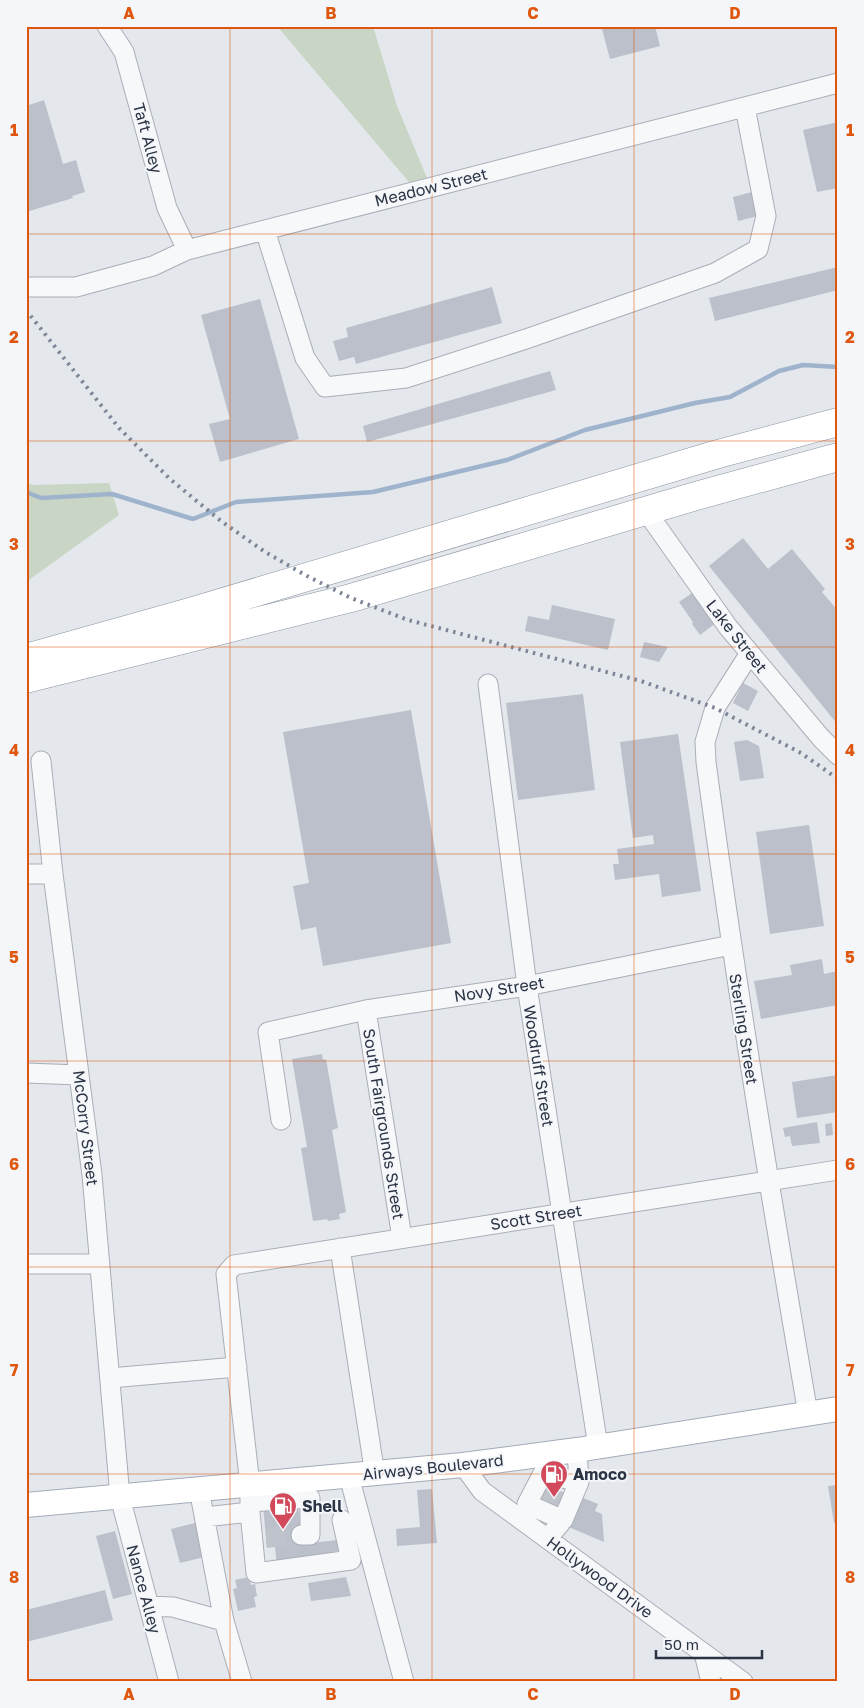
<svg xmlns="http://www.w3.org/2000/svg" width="864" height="1708" font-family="'Golos Text',sans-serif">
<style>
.green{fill:#c9d6c5}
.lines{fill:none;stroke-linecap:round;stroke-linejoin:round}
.stream{stroke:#9fb4cc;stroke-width:4.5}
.building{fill:#bbc0ca}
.minor-tunnel{stroke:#bfc3cb;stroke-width:19;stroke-dasharray:19 9;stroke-linecap:butt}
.minor-casing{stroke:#a9aeb7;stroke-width:21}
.major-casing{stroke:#a3abb8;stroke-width:26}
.highway-casing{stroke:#8b94a3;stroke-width:29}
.minor{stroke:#f7f8fa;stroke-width:19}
.major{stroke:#fff;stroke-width:24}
.highway{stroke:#fff;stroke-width:28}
.rail{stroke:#7d8696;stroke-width:4;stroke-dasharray:2.5 5;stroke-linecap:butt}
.grid{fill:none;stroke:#df570f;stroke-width:1;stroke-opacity:0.55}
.labels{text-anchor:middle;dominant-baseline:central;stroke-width:4;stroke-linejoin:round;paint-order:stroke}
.street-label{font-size:16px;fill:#2b3445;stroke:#f4f6f9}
.poi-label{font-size:16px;font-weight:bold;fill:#2b3445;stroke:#f4f6f9;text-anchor:start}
.neatline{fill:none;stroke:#df570f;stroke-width:2}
.grid-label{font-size:16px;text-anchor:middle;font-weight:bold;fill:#df570f}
</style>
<rect width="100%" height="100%" fill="#e4e7ec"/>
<path class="green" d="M277,26H373L397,106L427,178L409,182Z
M26,483L33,485L109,483L119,515L26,582Z"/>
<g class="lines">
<path class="stream" d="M26,492L41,498L112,494L193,519L236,502L373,492L507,460L585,430L695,403L730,397L779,371L803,365L838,367"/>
</g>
<path class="building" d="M615,26H655L660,46L610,59L602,29Z
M44,100L63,164L76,160L85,192L72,196L73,198L26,212V106Z
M838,122V188L817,192L803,130Z
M752,192L758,216L738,221L733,197Z
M838,267V290L715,321L709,298Z
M492,287L502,323L356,364L354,357L339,361L333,341L348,337L346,328Z
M260,299L299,439L220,462L209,424L230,419L201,315Z
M550,371L556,390L367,442L363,426Z
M743,538L768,569L792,549L825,589L822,592L838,611V725L709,566Z
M695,591L717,622L700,635L692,624L693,622L679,602Z
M552,605L615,619L608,650L525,631L528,616L549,620Z
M644,642L668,647L659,662L640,657Z
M743,683L758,691L748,711L733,703Z
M583,694L595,790L518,800L506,703Z
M411,710L451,943L323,966L316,927L301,930L293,886L309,883L283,732Z
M678,734L701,891L662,897L659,874L615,880L613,864H619L617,849L654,844L653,835L633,838L620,742Z
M747,740L759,746L764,778L740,781L734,742Z
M809,825L824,926L770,934L756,832Z
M822,959L824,974L838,971V1005L761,1019L754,981L792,975L790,965Z
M322,1054L323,1060L326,1059L338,1128L332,1130L346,1212L339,1214L340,1219L328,1221L327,1219L313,1221L301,1148L307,1147L292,1059Z
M838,1075V1112L797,1118L792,1082Z
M817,1122L820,1143L792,1146L790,1136L785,1137L783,1128Z
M832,1123L833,1135L826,1136L825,1124Z
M543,1485L571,1496L565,1511L537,1500Z
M838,1485V1522L834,1523L828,1486Z
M432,1489L437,1543L397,1546L396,1529L420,1527L417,1490Z
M576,1495L598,1504L595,1511L602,1514L604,1542L564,1525Z
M298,1502L302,1544L337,1540L339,1559L277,1566L275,1547L267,1548L263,1506Z
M199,1522L208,1556L180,1563L171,1529Z
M115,1531L132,1594L113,1599L96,1536Z
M249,1577L251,1585L255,1584L257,1596L254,1597L256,1607L238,1611L233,1589L237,1588L235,1580Z
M346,1577L351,1596L311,1601L308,1583Z
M105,1590L113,1620L26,1642V1610Z"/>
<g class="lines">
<path class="minor-tunnel" d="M549,1504L555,1489
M266,1537L301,1535"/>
<g class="minor-casing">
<path id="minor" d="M107,26L124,52L167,208L187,250
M265,230L305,358L325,387L406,378L526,339L715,273L758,249L766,216L745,107
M26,287H76L153,266L187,250L838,83
M646,511L728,627L821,738L838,755
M750,653L715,708L705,742L706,762C735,980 771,1197 808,1414
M488,684L527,986L598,1447
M41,761L53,874L92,1175L120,1497L169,1682
M26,874H53
M366,1010L402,1238
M26,1073L79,1075
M281,1120L268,1032L366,1010L527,986L731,945
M340,1248L375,1475
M26,1264H100
M110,1378L237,1367
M463,1465L482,1491L743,1682
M349,1476L404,1682
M199,1489L224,1621L242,1682
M250,1502L310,1498V1535H301
M250,1512L256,1573L351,1560L342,1520
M205,1517L250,1512V1485L226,1274L234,1265L838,1170
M563,1520L579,1482L577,1450
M548,1538L563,1520L527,1504L543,1473L579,1482
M149,1606L173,1607L224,1621
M704,1653L711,1682"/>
</g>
<g class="major-casing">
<path id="major" d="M26,1505L463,1465L577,1450L838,1409"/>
</g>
<g class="highway-casing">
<path id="highway" d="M26,658L190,612L718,454L838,422
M26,679L351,598L696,496L838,457"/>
</g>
<use href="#minor" class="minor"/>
<use href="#major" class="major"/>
<use href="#highway" class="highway"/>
<path class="rail" d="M26,310L119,428L170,479L221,521L265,552L307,576L351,598L408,620L641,681L715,708L801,753L838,779"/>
</g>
<path class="grid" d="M230,26V1682M432,26V1682M634,26V1682M26,234H838M26,441H838M26,647H838M26,854H838M26,1061H838M26,1267H838M26,1474H838"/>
<defs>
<g id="fuel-pin" transform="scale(1.4375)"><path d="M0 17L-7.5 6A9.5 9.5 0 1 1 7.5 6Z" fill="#d1495b" stroke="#f4f6f9"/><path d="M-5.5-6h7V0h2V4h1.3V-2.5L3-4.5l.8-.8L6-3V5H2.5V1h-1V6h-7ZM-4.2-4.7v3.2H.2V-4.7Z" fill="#fff"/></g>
</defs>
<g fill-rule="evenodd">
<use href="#fuel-pin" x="554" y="1474"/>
<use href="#fuel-pin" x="283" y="1506"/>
</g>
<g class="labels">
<g class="street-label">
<text transform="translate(148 138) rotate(75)">Taft Alley</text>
<text transform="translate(431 187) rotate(-14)">Meadow Street</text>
<text transform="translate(737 636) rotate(52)">Lake Street</text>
<text transform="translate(499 989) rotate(-9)">Novy Street</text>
<text transform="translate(744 1029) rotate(81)">Sterling Street</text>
<text transform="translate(539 1066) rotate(81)">Woodruff Street</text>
<text transform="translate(384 1124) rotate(81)">South Fairgrounds Street</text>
<text transform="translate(86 1128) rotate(83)">McCorry Street</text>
<text transform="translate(536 1217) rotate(-9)">Scott Street</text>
<text transform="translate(433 1467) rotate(-6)">Airways Boulevard</text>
<text transform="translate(600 1577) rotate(36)">Hollywood Drive</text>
<text transform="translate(144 1589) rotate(75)">Nance Alley</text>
</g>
<g class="poi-label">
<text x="573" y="1474">Amoco</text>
<text x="302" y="1506">Shell</text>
</g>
</g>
<rect width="864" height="1708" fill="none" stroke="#f4f6f9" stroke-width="55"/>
<path d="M656 1650v8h106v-8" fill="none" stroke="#2b3445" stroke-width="2.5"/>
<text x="664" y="1650" font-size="15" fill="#2b3445" stroke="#f4f6f9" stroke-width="4" paint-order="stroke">50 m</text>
<rect x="28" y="28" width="808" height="1652" class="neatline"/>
<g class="grid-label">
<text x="129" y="19">A</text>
<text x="331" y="19">B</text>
<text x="533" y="19">C</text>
<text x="735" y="19">D</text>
<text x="14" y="136">1</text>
<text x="850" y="136">1</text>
<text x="14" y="343">2</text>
<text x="850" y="343">2</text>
<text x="14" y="550">3</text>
<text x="850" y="550">3</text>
<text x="14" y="756">4</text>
<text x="850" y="756">4</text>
<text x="14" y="963">5</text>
<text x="850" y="963">5</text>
<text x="14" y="1170">6</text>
<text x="850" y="1170">6</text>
<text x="14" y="1376">7</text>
<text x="850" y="1376">7</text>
<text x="14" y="1583">8</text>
<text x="850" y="1583">8</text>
<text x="129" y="1700">A</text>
<text x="331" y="1700">B</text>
<text x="533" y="1700">C</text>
<text x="735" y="1700">D</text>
</g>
</svg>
